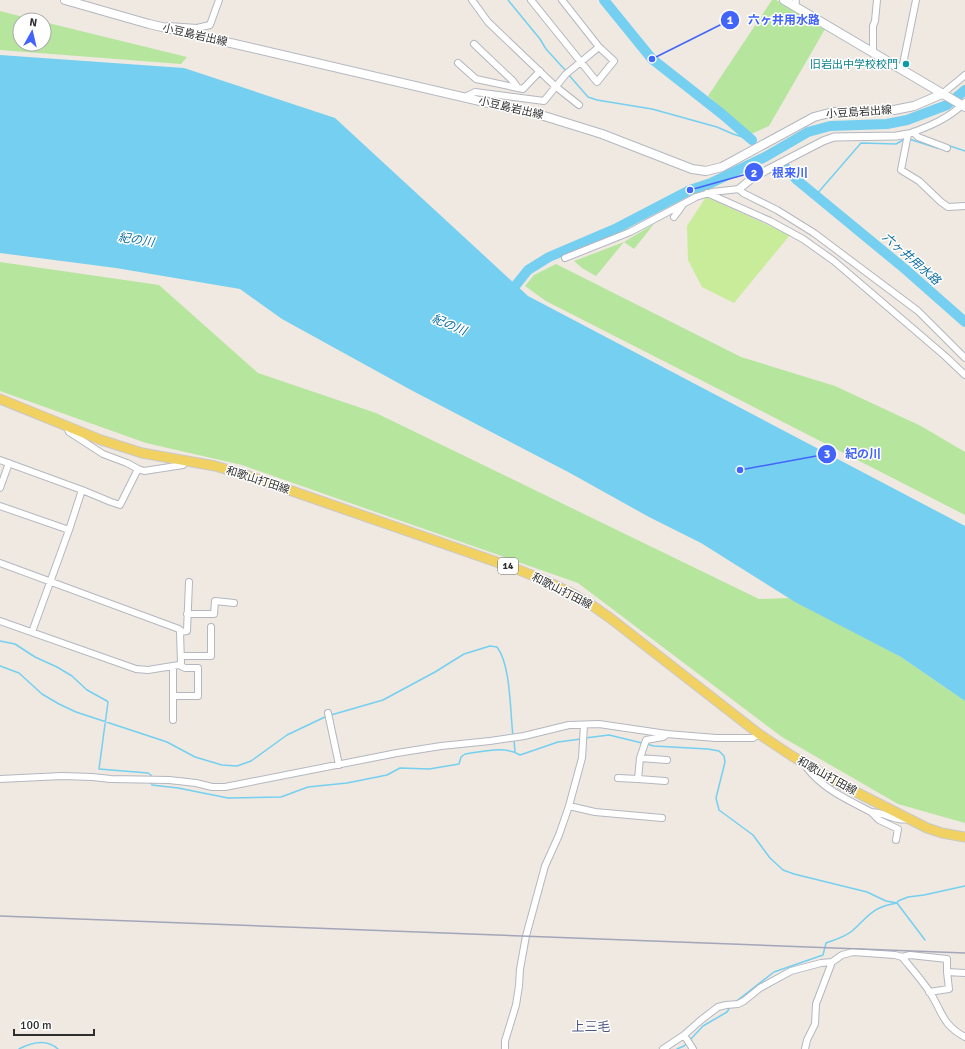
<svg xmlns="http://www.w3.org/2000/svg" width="965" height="1049" font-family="Signika,'Noto Sans JP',sans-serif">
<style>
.green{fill:#b6e59e}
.pitch{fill:#c9ec9a}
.water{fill:#75cff0}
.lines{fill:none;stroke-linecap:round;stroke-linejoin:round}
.stream{stroke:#75cff0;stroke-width:1.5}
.river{stroke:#75cff0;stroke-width:10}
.minor-casing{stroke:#b4b7c1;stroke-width:8}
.tertiary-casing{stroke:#b4b7c1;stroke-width:9}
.secondary-casing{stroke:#b4b7c1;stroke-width:10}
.primary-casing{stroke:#c9c9c9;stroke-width:11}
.minor{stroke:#fff;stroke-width:6}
.tertiary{stroke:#fff;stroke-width:7}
.secondary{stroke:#fff;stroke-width:8}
.primary{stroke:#f2d163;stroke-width:9}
.rail{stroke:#a3a6b8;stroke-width:1.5}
.culture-dot{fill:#0f9aa8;stroke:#fff;stroke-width:1.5}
.labels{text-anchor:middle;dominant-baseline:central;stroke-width:3;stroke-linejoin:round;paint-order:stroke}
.shield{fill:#fff;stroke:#6d6d6d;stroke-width:1}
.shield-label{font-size:10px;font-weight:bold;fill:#2e2e2e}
.street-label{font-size:11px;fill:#2e2e2e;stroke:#fff}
.culture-label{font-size:11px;fill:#0d838f;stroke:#fff;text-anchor:end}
.water-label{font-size:12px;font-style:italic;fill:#0d6fa3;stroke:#fff}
.quarter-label{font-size:13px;fill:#4d5680;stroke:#fff}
.leader{fill:none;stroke:#4264fb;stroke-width:1.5}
.callout-dot{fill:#4264fb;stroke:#fff;stroke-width:1.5}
.mark-label{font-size:12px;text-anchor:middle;font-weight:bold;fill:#fff}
.callout-label{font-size:12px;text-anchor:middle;font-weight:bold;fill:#4264fb;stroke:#fff;stroke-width:3;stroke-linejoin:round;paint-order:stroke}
</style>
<rect width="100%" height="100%" fill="#efe9e1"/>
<path class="green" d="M772,0H776L825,29L769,126L751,134L708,96Z
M0,11L35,20H20V44H44V22L187,57L181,64L0,50Z
M654,224L634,249L624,242L596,276L582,268L574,261L624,242Z
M0,262L159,285L258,373L376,413L759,599L789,598L901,657L965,701V823L898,804L782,737L578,583L242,465L146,443L0,391Z
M556,264L741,357L835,386L921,426L965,452V515L546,301L525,286L534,275Z"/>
<path class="pitch" d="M706,197L790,235L734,303L702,287L688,260L687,226Z"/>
<path class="water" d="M0,55L184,68L335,118L528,296L965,526V701L901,657L795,602L701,543L649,517L570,473L411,390L282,319L240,289L116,268L0,253Z"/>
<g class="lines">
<path class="stream" d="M508,0L540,39L546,49L566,71
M568,74L588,97L597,100L652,109L717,127L733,134L752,140
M909,139L937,148
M949,148L950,146L965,151
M816,195L861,143L896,144L905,139
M0,641L15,644L35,657L57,667L72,676L87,690L107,701L108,702L99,769L148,773L151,775V777
M0,666L19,673L42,694L59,704L76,712L167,742L195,757L222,765L237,766L251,761L287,735L327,716
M331,715L383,700L435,672L464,654L490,646L497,647C511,665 510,712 513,736
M585,738L609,735L642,743
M514,740L515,752
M646,744L654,746L708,749L719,751L724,756L725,762L716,798L719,810L753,835L770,858L783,870L794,874L867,892L886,901L897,903L925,940
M151,781L152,785L178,788L228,798L281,797L308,787L347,783L387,775L400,768L429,769L459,764L461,757L465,754C482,752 504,745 520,755L558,742L581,739
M734,1003L774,972L823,955L826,943C834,940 845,937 852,931C869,916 872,907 897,903L898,901L908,897L924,895L965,886
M690,1040L703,1026L727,1012L730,1007
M19,1049C32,1042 47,1039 58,1049
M677,1049L684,1046L687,1043"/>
<path class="river" d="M604,0L652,59L722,114L752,140
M785,167L797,180L905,269L965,322
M508,295L528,270L549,257L617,228L690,190L711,183L765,157L808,132L830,126L887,124L907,120L947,105L965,90"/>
<g class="minor-casing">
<path id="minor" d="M472,0L488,22L555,86L579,105
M531,0L597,82L614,61L599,47L562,0
M795,6L796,0
M168,26L197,28L210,25L219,0
M474,44L513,81L518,88
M873,52V26L875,21L877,0
M458,63L476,79L523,89L540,71
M902,69L916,0
M942,94L965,75
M465,97L475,92L544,101L566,74L599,47
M965,102C950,118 928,127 908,134L901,170L919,181L941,202L948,207L965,206
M913,132L918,137L947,148
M707,193L770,221L803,239L834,261L945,356L965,375
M674,217L682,206
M565,258L630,232L696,197L712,192L739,189L743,193L777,210L814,233L918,311L965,358
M69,427L68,430L69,432L103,454L127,463L138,469L144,471L183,465L185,462
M0,460L82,490L111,502L120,505L138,469
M0,488L9,463
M0,506L69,530
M0,563L179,629L180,632L181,663L179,665
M187,614H214L215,601L234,603
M0,621L136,669L148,670L179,665L185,668H198V696H173
M32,632L69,530L82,490
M180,632L187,631L189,582
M181,656H211V627
M328,713L339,765
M173,720V667
M667,734L663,737L646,740L640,758L667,760
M640,758L638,779L665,781
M807,765V768C823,789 848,800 871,812
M618,778L638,779
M0,779L62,776L92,777L111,779L169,780L196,783L212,787H225L397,753L441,746L490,741L524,736L569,725L599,724L667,734L716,738H753L759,734
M569,806L595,812L662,818
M896,840L898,829L879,820L871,812C884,812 896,822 909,819
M947,972L965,973
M929,992L949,989L947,972V959L910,955L902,957C911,968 921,979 929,991C943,1012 941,1024 965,1037
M684,1035L693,1049
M505,1049V1041L516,1005L519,986L520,969L526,936L545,866L559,835L569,806L582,758L584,725
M663,1049L684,1035L701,1020L718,1007L726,1005L738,1004L744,1001L760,988L791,971L821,963L832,962L842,955L853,952L895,955L902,957
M805,1049L807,1040L815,1024L816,1004L832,962"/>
</g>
<g class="tertiary-casing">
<path id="tertiary" d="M739,189L750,180L765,171L823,141L834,137L896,136L908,134"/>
</g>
<g class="secondary-casing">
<path id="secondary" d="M65,0L149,24L544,116L602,134L692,169L706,171L722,167L814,117L833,112L894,110L914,106L942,94
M784,0L965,107"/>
</g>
<g class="primary-casing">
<path id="primary" d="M0,399L101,440L142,453L215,466L243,474L514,568L546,581L571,593L593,606L610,618L759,734L792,756L842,785L927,828L942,833L965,837"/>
</g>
<use href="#minor" class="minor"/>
<use href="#tertiary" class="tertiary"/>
<use href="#secondary" class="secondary"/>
<use href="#primary" class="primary"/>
<path class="rail" d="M0,916L965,953"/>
</g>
<circle class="culture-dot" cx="906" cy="64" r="4"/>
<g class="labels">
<rect class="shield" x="498" y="558" width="20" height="16" rx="3"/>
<g class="shield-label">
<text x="508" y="566">14</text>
</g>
<g class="street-label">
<text transform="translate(195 35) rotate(13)">小豆島岩出線</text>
<text transform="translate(511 108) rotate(13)">小豆島岩出線</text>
<text transform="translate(859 112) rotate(-4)">小豆島岩出線</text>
<text transform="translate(258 480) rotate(18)">和歌山打田線</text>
<text transform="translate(562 591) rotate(27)">和歌山打田線</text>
<text transform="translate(827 776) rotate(29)">和歌山打田線</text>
</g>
<g class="culture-label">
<text x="898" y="64">旧岩出中学校校門</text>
</g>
<g class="water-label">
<text transform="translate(136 240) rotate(9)">紀の川</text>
<text transform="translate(911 259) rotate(41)">六ヶ井用水路</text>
<text transform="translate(449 325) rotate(23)">紀の川</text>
</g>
<g class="quarter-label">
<text x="591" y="1027">上三毛</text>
</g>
</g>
<path class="leader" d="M652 59L730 20M690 190L754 172M740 470L827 454"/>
<g class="callout-dot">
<circle cx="652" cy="59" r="4"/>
<circle cx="690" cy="190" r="4"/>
<circle cx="740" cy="470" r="4"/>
<circle cx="730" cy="20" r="10"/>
<circle cx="754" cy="172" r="10"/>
<circle cx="827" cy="454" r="10"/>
</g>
<g class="mark-label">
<text x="730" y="24">1</text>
<text x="754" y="177">2</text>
<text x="827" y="458">3</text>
</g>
<g class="callout-label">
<text x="784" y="24">六ヶ井用水路</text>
<text x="790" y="177">根来川</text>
<text x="863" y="458">紀の川</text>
</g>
<g transform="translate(32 32) rotate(8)"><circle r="19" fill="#ffffff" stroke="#ababab"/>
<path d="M0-3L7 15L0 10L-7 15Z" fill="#4264fb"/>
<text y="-6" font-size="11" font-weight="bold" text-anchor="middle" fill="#2e2e2e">N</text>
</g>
<path d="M14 1029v6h80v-6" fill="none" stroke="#2e2e2e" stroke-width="2"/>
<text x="20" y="1029" font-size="12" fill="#2e2e2e" stroke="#ffffff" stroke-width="3" paint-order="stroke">100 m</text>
</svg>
